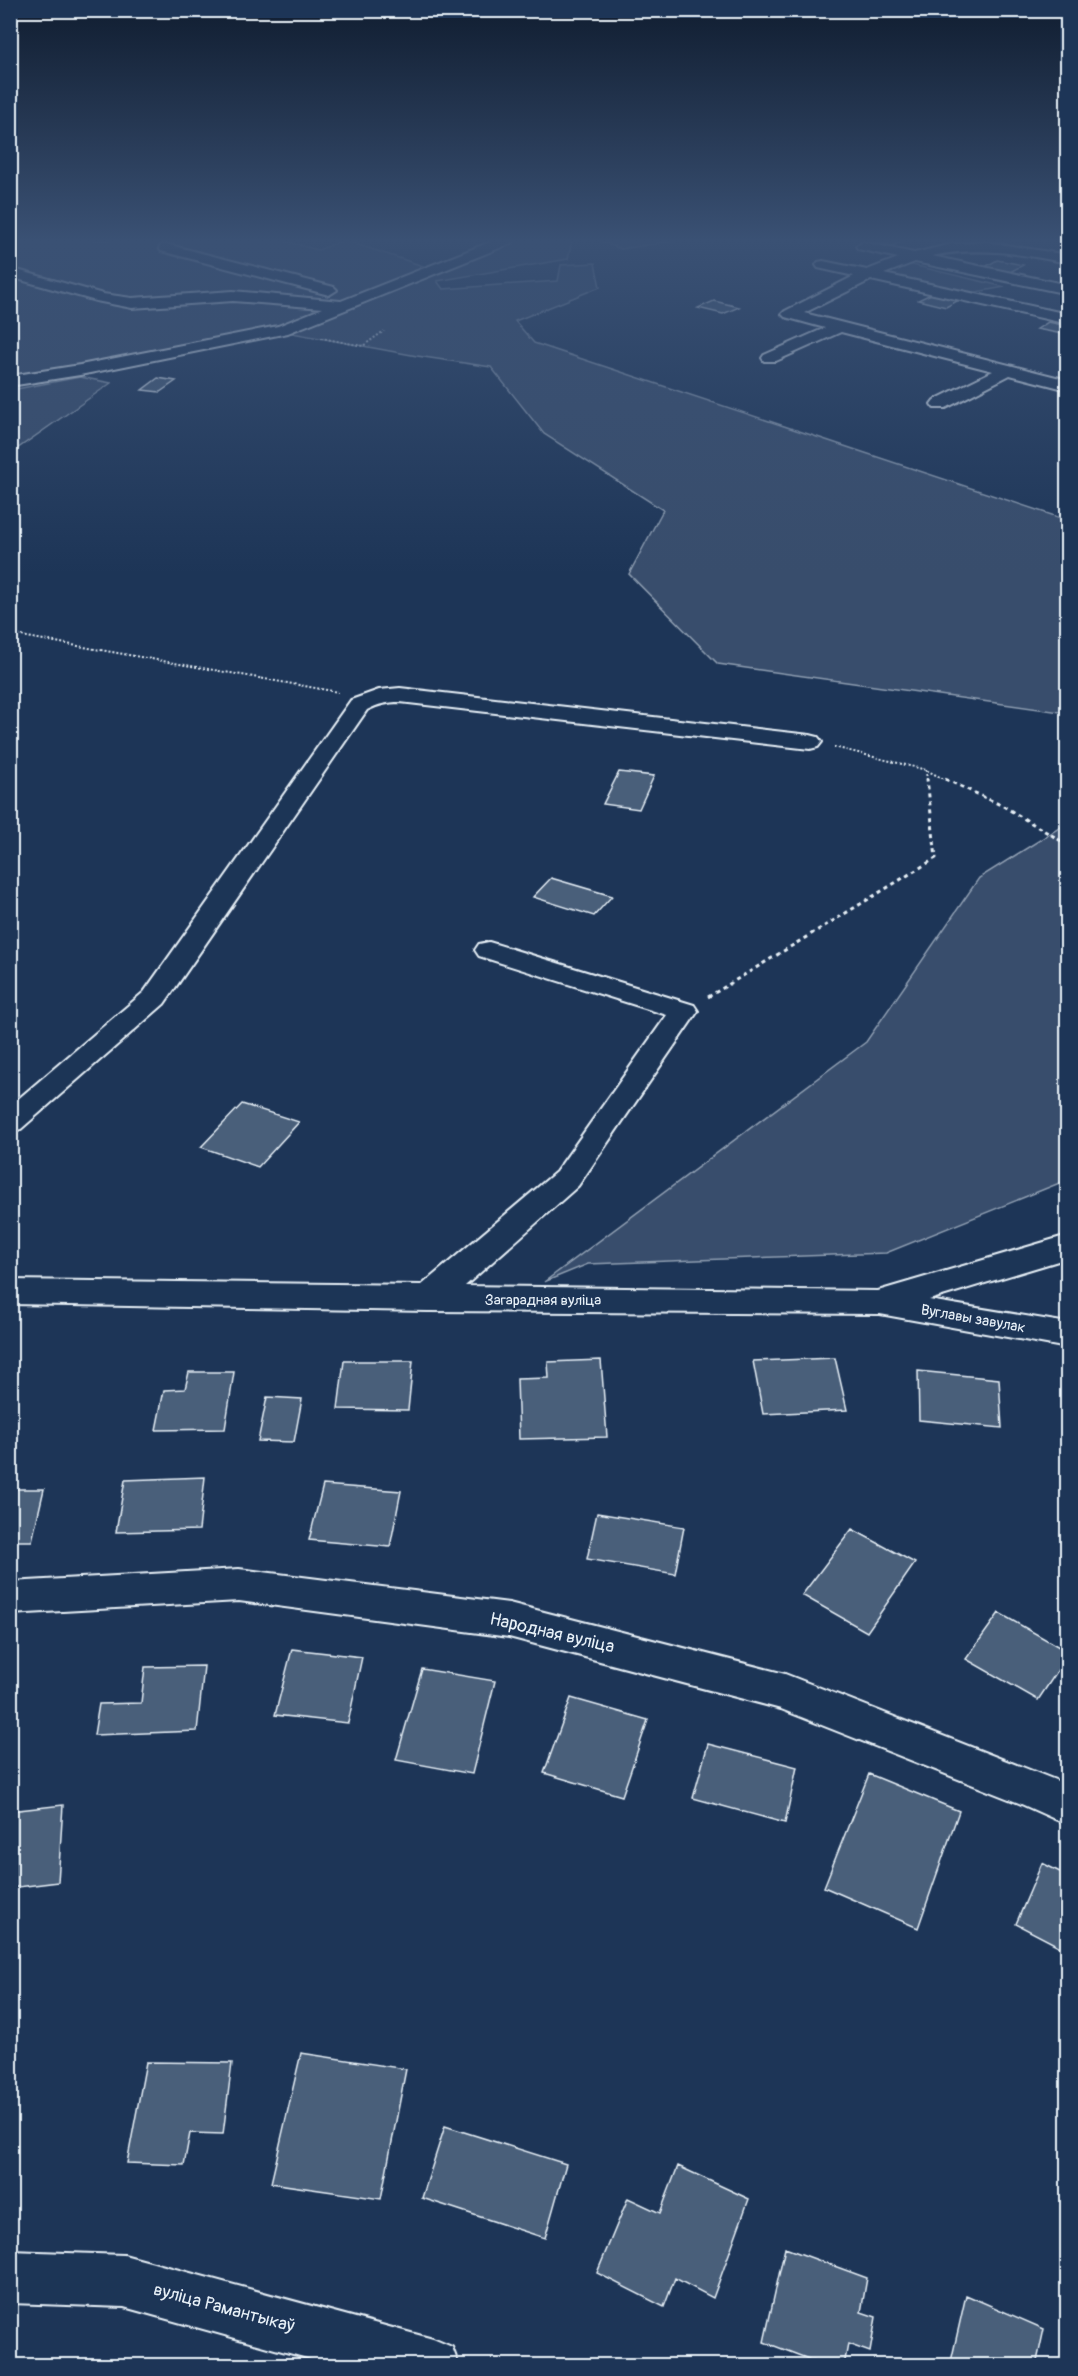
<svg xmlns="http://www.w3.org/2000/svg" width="1078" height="2376" font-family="Pangolin,sans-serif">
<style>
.green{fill:#374d6c;stroke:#909fb2;stroke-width:1.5}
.building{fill:#495e7a;stroke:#e8f1f8;stroke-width:1.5}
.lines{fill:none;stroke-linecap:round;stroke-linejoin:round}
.minor-casing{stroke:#e8f1f8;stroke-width:4}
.path-far1{stroke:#e8f1f8;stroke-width:2;stroke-dasharray:2 2;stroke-linecap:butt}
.path{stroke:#e8f1f8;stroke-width:3;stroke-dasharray:4 4;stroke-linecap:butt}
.minor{fill:#1d3557;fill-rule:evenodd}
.labels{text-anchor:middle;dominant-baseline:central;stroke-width:4.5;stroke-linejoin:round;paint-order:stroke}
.street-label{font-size:15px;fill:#e8f1f8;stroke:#1d3557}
.near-street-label{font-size:18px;fill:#e8f1f8;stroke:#1d3557}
</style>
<rect width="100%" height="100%" fill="#1d3557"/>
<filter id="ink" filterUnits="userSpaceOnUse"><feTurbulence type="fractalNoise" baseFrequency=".0167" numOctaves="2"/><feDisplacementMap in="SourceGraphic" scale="12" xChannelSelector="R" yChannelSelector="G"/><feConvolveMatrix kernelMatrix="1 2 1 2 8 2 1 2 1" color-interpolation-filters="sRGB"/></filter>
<g filter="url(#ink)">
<path class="green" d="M11,240H281L318,250L344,240L429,268L433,273L517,240H572L568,259L437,281L443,289L558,281L561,265L595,263L600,287L515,321L534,343L1067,520V713L718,664L629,574L663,510L544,434L491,367L417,356L276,330L247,339L11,376Z
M598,240H680L621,249Z
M908,264L1005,287L965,294L884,276Z
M80,377L111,383L11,453V390Z
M1067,823V1180L886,1253L588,1264L544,1282L866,1042L979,878Z"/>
<path class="building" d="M871,240H905L892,246L867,242Z
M997,260L1023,265L1010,272L985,267Z
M931,294L959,300L946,307L918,300Z
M714,301L739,307L723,314L698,308Z
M1048,322L1068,326V335L1037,329Z
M158,378L176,381L160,392L142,390Z
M619,772L654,776L639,809L603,804Z
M551,878L612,896L594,916L533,897Z
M242,1104L299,1122L258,1167L201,1147Z
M835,1358L847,1410L763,1414L753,1361Z
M601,1360L607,1437L519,1439L517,1379L549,1378L548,1362Z
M344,1361H413L408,1410L338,1409Z
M918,1371L999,1379L1002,1428L919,1420Z
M189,1372H234L225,1429L156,1430L164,1390L185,1389Z
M267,1397L302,1399L294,1442L258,1441Z
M10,1424H16L10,1465Z
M205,1477L199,1530L116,1532L125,1480Z
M323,1485L401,1491L390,1547L309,1540Z
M10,1489H44L32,1541H10Z
M597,1513L684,1527L675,1574L587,1559Z
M852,1529L915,1563L867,1632L802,1595Z
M999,1613L1068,1652V1655L1038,1700L966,1659Z
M292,1649L362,1657L348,1723L275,1715Z
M204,1666L197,1731L94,1735L99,1704L141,1703L145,1667Z
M422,1669L495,1681L472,1774L396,1760Z
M571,1698L648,1720L622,1796L544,1773Z
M708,1744L797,1767L785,1823L693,1798Z
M869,1774L959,1811L918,1928L824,1887Z
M63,1805L58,1882L10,1888V1811Z
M1042,1863L1068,1876V1951L1016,1924Z
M301,2053L406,2069L381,2199L271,2183Z
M146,2062L232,2063L223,2134L190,2133L184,2165L127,2163Z
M445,2126L566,2164L545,2238L422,2198Z
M678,2166L749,2199L713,2298L675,2278L664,2307L597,2273L628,2198L660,2213Z
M785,2248L867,2278L861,2312L876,2317L870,2352L848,2344L844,2366H827L764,2342Z
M966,2295L1044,2329L1036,2366H950Z"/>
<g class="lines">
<g class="minor-casing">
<path id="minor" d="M495,240H514L512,243L288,333L80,375L10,386V376L80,365L278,326L323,308L233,301L132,308L96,301L10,277V268L103,294L132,298L233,291L341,301Z
M863,242L914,253L952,244L987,242L1068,255V263C1021,254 979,246 932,256L1068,285V294L915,262L884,274L1068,314V324L871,280L804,313L1068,380V390L1010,375L946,408H934L931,404L934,400L993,371L841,332L776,361H764L762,358L764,355L825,328L785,317L782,314L785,311L854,276L818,268L816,265L818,262L823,261L867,270L898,258L858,249L856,246Z
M166,244L334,287L337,290L329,295L161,251L159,248L161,245Z
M400,688L810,735L818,737L822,742L818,747L810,749L400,702C388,702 378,704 367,710L164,1004L21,1129L10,1132V1106L144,992L351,700L379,690Z
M489,942L694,1005L698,1011L578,1186L465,1286L878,1291L1068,1235V1258L929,1300L1068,1323V1348L880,1314L428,1311L10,1304V1280L422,1285L556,1172L667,1015L479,956L475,950L479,944Z
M239,1569L509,1603L785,1674L1068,1785V1825L1019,1803L781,1709L509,1637L239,1601L10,1614V1582Z
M10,2251L124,2255L433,2339L452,2347L459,2366H336L124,2307L10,2303Z"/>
</g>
<path class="path-far1" d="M321,338L363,346L384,331
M10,634L338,692
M834,747L926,770L948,781
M926,770L927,781"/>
<path class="path" d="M945,779L1003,806L1068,845
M708,997L936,858L927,779"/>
<use href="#minor" class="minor"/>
</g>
</g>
<linearGradient id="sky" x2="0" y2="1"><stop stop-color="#101d30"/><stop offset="0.42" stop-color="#3a5174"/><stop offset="1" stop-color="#3a5174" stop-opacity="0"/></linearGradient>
<rect width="1078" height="573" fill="url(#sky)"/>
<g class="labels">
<g class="street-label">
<text x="543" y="1300">Загарадная вуліца</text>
<text transform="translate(973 1319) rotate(10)">Вуглавы завулак</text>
</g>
<g class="near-street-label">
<text transform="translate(552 1633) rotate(13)">Народная вуліца</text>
<text transform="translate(224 2308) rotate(15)">вуліца Рамантыкаў</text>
</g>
</g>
<rect width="1078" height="2376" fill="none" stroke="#1d3557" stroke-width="36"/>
<rect x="18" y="18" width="1042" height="2340" fill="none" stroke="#e8f1f8" stroke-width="2" filter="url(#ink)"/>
</svg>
